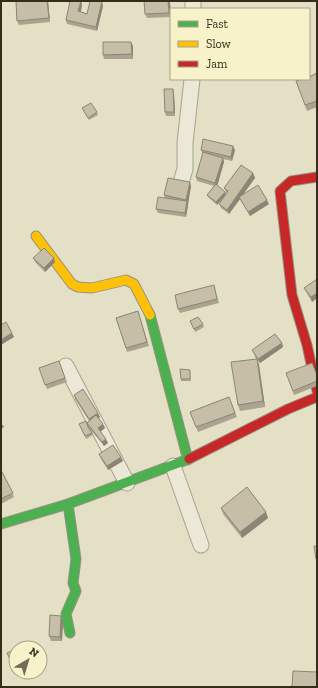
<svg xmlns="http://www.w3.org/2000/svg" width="318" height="688" font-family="'Zilla Slab',serif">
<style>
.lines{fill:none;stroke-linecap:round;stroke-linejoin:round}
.street-casing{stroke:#a7a390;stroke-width:17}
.fast-casing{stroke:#979280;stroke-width:11}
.slow-casing{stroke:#979280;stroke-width:11}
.jam-casing{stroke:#979280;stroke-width:11}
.street{stroke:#ebe8d8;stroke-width:15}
.fast{stroke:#4caf50;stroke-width:9}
.slow{stroke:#ffc107;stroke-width:9}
.jam{stroke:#c62828;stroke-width:9}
.wall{fill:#aba390}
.shaded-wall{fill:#8b8575}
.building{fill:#c7bea7;stroke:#8b8575}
</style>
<rect width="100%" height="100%" fill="#e3e0c6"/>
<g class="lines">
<g class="street-casing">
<path id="street" d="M193,1V9
M182,179L185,169V143L192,79
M66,366L127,483
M173,466L201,545"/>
</g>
<g class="fast-casing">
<path id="fast" d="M150,315L188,460
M68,504L76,559L73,583L76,591L66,614L70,633
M1,524L68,504L189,459"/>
</g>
<g class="slow-casing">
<path id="slow" d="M36,236L72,284L78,287L92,288L126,280L134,284L150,315"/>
</g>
<g class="jam-casing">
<path id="jam" d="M317,177L291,181L280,191L292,295L307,345L317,391
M189,459L288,409L317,397"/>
</g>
<use href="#street" class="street"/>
<use href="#fast" class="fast"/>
<use href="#slow" class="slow"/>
<use href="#jam" class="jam"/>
</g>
<path class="wall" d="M16,1H48L50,22L19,25L17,21Z
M81,1L82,5L81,12L87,14L103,6L97,31L67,24L66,20Z
M144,1H169L170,3L171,17L147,18L145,14Z
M133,46V59H104L103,55Z
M317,73V107L307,111L296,81Z
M173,89L174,93L175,116H166L165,112Z
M82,108L97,112L98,115L89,120Z
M201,150H235L232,161L223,159L224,162L217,185L226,194L217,205L208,197L207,195L214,186L197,181L196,177L203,154Z
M253,173L255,178L242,195L269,204L250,216L240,199L229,214L221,208L219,204L227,193L226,192L224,188Z
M191,186L188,204V205L186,217L158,213L156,209L165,198L164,195Z
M33,258L55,262L45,272L35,262Z
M317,279V298L312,302L306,292L304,288Z
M215,289L219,303L180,313L178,309Z
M138,311L149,346L127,352L116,318Z
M190,321L203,324L204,327L195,332Z
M282,343L283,347L260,363L257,360L259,365L265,407L240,411L238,405L256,359L254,354L252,350Z
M59,361L67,382L47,389L39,368Z
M190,370V372L191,381H181V379Z
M286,373L317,375V386L294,395Z
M74,395L100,417L99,418L105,428L100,432L108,443L104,446L90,429L93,435L86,439L80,426L89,421L75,399Z
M229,397L237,417L198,432L190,412Z
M99,454L121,457L123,461L108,470L101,459Z
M1,470L14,497L1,504Z
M221,508L268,518L242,538L223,514Z
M61,616L63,620L62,641H51L49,636Z
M16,649V672H22L16,674L9,657Z"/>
<path class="shaded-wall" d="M47,1H48L50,22L49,18Z
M81,1L82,5L80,15L78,11Z
M102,1L103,6L97,31L96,27Z
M168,1H169L170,3L171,17L169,13Z
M131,42L133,46V59L132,54Z
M173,89L174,93L175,116L174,112Z
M233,146L235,150L232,161L231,157Z
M223,158L224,162L217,187L215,183Z
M253,173L255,178L240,199L239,197L240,199L229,214L227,210Z
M190,182L191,186L188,204L186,200Z
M225,192L226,194L217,205L216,202Z
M267,200L269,204L250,216L248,212Z
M187,201L188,205L186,217L185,213Z
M54,258L55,262L45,272L44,268Z
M317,293V298L312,302L311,297Z
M12,333L14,337L1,345V340Z
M282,343L283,347L260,363L258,359Z
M257,359L259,365L265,407L263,401Z
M98,413L100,417L90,423L89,419Z
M103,424L105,428L99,433L98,428Z
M3,425L4,427L1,429V426Z
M106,439L108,443L104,446L102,442Z
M121,457L123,461L108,470L107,466Z
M266,512L268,518L242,538L240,532Z
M61,616L63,620L62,641L60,637Z"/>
<path class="building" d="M16,1H47L49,18L17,21Z
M70,1H81L78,11L87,14L90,1H102L96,27L66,20Z
M144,1H168L169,13L145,14Z
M103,42H131L132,54L103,55Z
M317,73V101L305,105L296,81L302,79H309V77Z
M164,89H173L174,112H165Z
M91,103L97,112L88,118L82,108Z
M203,139L233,146L231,157L201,150Z
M203,152L223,158L215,183L196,177Z
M241,165L253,173L227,210L219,204L228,191L224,188Z
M168,178L190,182L186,200L164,195Z
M216,184L225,192L216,202L207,195Z
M258,185L267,200L248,212L239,197Z
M158,197L187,201L185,213L156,209Z
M44,248L54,258L44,268L33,258Z
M317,279V293L311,297L304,288Z
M214,285L217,299L178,309L175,295Z
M138,311L147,342L126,348L116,318Z
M198,317L203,324L194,329L190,321Z
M6,322L12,333L1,340V325Z
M275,334L282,343L258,359L252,350Z
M257,359L263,401L238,405L231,362Z
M59,361L65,378L45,385L39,368Z
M312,363L317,375V381L293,391L286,373Z
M180,369L190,370V379H181Z
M83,389L98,413L89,419L74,395Z
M229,397L235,413L196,427L190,412Z
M96,415L103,424L98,428L106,439L102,442L87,423Z
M86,421L88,427L92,433L85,436L79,424Z
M113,445L121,457L107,466L99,454Z
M1,470L13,493L1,499Z
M247,487L266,512L240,532L221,508Z
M314,546H317V559H316Z
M50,615L61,616L60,637L49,636Z
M16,649V670H15L7,653Z
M293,671L317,672V687H292Z"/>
<rect width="318" height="688" fill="none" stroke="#352c19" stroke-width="4"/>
<rect x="170" y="8" width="140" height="72" fill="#f7f2c9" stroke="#a9a383"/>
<rect x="178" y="21" width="20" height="6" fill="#4caf50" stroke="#a9a383"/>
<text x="206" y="28" font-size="12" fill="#352c19">Fast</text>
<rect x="178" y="41" width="20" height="6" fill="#ffc107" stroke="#a9a383"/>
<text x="206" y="48" font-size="12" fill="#352c19">Slow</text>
<rect x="178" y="61" width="20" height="6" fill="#c62828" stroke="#a9a383"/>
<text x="206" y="68" font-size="12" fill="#352c19">Jam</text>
<g transform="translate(28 660) rotate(38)"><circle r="19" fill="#f7f2c9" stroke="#a9a383"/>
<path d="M0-3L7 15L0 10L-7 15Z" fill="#726b56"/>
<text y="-6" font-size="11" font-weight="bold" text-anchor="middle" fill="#352c19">N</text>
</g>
</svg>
